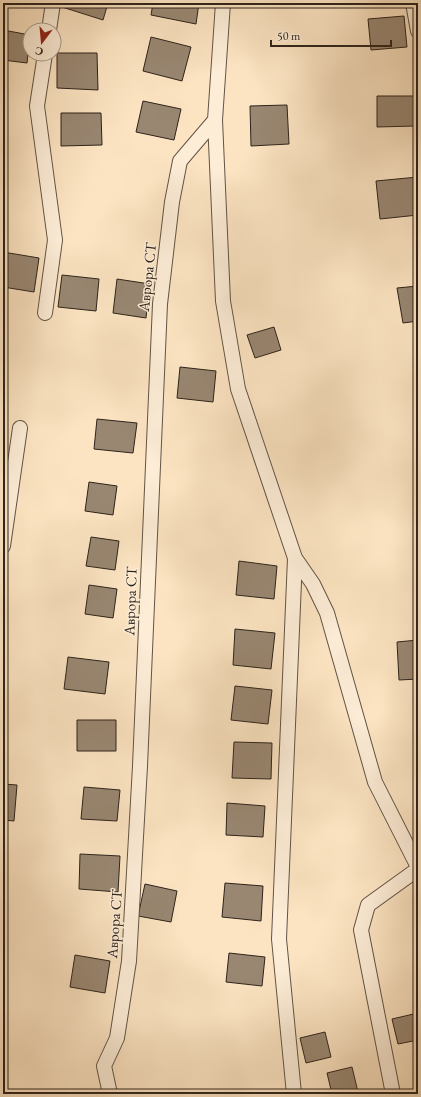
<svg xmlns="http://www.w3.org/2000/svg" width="421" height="1097" font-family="'EB Garamond',serif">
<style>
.building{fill:#998772;stroke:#2e231b}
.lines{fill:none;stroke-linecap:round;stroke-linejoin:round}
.street-casing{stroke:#625345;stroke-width:16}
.street{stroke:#fdedd7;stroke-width:14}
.labels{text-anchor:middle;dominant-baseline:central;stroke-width:3;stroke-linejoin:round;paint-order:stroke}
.street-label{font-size:15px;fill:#2e231b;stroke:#fdedd7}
</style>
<rect width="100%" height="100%" fill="#fce4c2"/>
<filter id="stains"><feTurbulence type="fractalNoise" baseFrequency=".005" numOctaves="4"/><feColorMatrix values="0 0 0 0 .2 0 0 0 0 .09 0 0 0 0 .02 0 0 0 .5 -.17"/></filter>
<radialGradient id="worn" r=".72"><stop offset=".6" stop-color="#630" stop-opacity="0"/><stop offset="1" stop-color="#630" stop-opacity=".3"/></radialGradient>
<path class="building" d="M63,3H108L103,20L62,7Z
M153,3H199L196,24L151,15Z
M404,16L407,47L371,50L368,19Z
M3,30L30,35L27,63L3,60Z
M151,37L191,47L182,81L143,71Z
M57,53H97L98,90L57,88Z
M377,96H415L416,126L377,127Z
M143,101L181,109L174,140L136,132Z
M287,105L289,144L251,146L250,106Z
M61,113H101L102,145L61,146Z
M418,177V215L380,219L376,181Z
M3,252L39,258L34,292L3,287Z
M62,275L99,279L96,311L58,307Z
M117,279L150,284L146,318L113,313Z
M418,286V321L403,323L397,288Z
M274,327L281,350L255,358L247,335Z
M180,367L216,371L213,402L177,398Z
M97,419L137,423L133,453L94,449Z
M89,482L117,486L113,515L85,511Z
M91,537L119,541L115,570L86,566Z
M239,561L277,566L274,599L236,595Z
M89,585L117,589L113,618L85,614Z
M235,629L275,633L271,669L233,665Z
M418,640V679L399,680L397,642Z
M68,657L109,662L105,694L64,689Z
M235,686L272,690L268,724L231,720Z
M77,720H116V751H77Z
M234,742L272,743L271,779L232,778Z
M3,784L17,785L14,821L3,820Z
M84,787L120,790L117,821L81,819Z
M227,803L265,806L263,837L226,835Z
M80,854L120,856L118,892L79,889Z
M225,883L263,886L261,921L222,917Z
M145,884L177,891L171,922L138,916Z
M229,953L265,957L262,986L226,982Z
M75,955L110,961L105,993L70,987Z
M418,1013V1040L398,1044L392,1019Z
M325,1032L331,1057L306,1063L300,1038Z
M352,1067L358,1092L332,1094L327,1073Z"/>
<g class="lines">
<g class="street-casing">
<path id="street" d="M223,3L215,120L223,301L238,389L295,558L313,584L327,613L375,782L418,867
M413,3L418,31
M49,30L53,3
M45,313L55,240L37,106L45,54
M3,546L20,428
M110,1094L104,1066L117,1038L129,961L140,766L160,304L172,202L180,161L215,120
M294,1094L279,939L295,558
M393,1094L361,930L368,905L418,869"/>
</g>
<use href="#street" class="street"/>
</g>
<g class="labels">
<g class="street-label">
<text transform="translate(147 277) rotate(-84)">Аврора СТ</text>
<text transform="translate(130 601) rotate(-88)">Аврора СТ</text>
<text transform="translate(114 924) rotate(-86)">Аврора СТ</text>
</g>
</g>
<rect width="421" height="1097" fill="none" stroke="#fce4c2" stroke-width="16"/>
<rect x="4" y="4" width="413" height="1089" fill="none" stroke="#2e231b" stroke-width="2"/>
<rect x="8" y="8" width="405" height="1081" fill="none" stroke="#2e231b"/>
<g transform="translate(42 42) rotate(196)"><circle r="19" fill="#fdedd7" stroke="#aa9c8c"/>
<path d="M0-3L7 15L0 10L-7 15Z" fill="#8f2418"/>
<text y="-6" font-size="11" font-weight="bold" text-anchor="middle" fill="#2e231b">С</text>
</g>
<path d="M271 40v6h120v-6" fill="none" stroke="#2e231b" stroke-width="2"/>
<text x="277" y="40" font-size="12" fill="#2e231b" stroke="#fdedd7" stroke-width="3" paint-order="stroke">50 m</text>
<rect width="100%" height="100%" filter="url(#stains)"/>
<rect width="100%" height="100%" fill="url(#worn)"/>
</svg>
